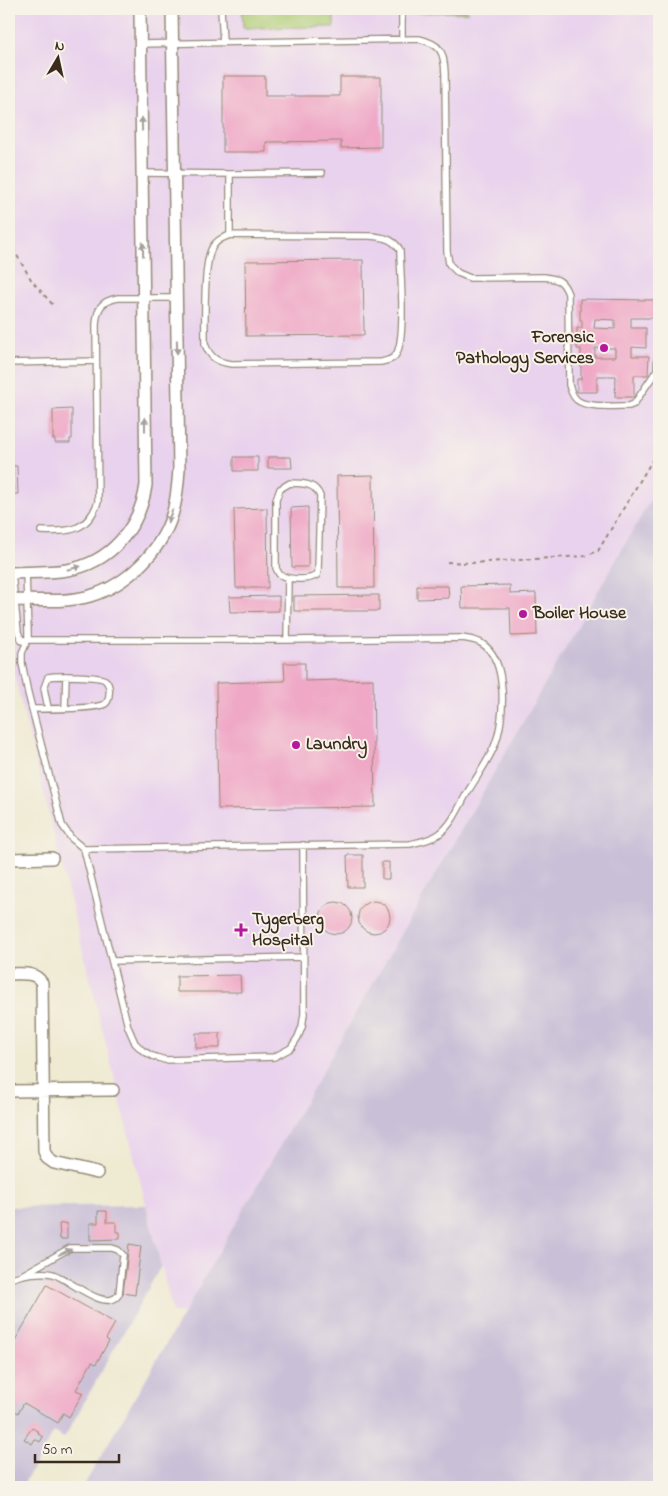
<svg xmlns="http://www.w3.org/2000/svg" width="668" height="1496" font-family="'Indie Flower',sans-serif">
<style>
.built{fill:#e9d2ed}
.industrial{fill:#c9bfd7}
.green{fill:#acca71;stroke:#747a48}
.building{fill:#efa8c6;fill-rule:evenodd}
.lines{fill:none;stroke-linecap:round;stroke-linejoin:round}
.service-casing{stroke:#958a78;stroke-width:8}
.minor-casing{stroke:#958a78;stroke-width:14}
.path{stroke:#958a78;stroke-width:2;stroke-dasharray:4 4;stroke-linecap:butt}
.service{stroke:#fff;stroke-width:5.5}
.minor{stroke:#fff;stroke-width:11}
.oneway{fill:#a79f9a}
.poi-dot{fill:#b5179e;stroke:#f7f3e8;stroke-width:2}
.labels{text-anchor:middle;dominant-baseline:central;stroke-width:4;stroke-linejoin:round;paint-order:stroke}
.poi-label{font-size:18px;font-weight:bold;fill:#3b2a1e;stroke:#f7f3e8;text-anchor:start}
</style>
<rect width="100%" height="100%" fill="#f7f3e8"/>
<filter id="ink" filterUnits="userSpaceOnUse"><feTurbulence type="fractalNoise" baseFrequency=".02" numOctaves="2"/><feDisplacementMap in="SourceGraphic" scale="10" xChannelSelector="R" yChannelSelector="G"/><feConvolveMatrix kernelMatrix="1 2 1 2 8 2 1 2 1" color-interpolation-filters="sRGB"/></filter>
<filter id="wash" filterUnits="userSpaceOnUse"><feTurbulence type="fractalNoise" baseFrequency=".0096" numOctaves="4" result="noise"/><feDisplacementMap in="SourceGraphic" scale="20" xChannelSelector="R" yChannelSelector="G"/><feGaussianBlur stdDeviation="1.12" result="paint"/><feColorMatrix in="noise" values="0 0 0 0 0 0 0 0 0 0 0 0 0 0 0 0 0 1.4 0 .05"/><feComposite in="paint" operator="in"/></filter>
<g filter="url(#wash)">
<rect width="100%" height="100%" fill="#efead2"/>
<path class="built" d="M9,9H659V485L184,1313H173L9,654Z"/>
<path class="industrial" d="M659,485V1487H83L184,1313Z
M146,1205L161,1266L64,1438L54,1432L22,1487H9V1207Z"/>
<path class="green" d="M242,9H334V27L243,28Z
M411,9H467L468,12L411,13Z"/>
<g id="blocks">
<path class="building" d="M223,76H265V96H340V77H381V147L341,148V141L266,142V152H223Z
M363,260L364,335L246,336L245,261Z
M580,299L654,300V318H631V328H646V348L632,347V356H649L648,375H634V397H615L616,376H597V392H577V379H581V349H577V328H582V320H580ZM595,319L615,320V329L594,328ZM595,348H615V357H595Z
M72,409V439H70V443H55V439H53V410Z
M9,439H11V458H9Z
M234,457H258V471H234Z
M268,457H291L292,468H268Z
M9,466H17L18,494H9Z
M373,475L374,588H338L337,476Z
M308,507V567H292L291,508Z
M267,508L268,588H236L234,509Z
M510,585V594L536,593L537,635L511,636L510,608H462L461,586Z
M417,586H448L449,598L417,599Z
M379,595V611H294V596Z
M279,596V611L230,612L229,597Z
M284,663H305V681L373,679L375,807L218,809L216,683L285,681Z
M347,855H363V887H348Z
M382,862H389V879H382Z
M358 917a16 16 0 1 1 32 0a16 16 0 1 1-32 0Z
M320 918a16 16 0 1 1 32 0a16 16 0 1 1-32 0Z
M240,975L241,992H177V976Z
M196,1033H220V1048H196Z
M98,1211H107V1222H116V1232H120V1239L90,1240V1223H98Z
M67,1223V1239H60L59,1224Z
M129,1244L141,1246L135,1295L123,1293Z
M47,1285L115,1323L106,1339L109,1341L96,1364L92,1362L76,1390L83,1393L69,1417L63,1413L58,1423L24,1403L18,1413L9,1407V1351Z
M32,1428L39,1432L38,1434L43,1437L40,1442L35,1439L32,1444L24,1439Z"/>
</g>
</g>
<g filter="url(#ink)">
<use href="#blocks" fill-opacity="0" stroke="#958a78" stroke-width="1"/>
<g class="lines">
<g class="service-casing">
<path id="service" d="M221,9L223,42
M402,9V39
M140,44L419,39C441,44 444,52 445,73L447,251L449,264L458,273L470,278L544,277C558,279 563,280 568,294L569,385C571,391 572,396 577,400C586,408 616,406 629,406L634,404L657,370L658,354
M142,173L230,174V235
M230,174L322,173
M230,235L370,236C382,237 393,238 400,250C400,270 407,342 395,356C392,360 386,361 381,362L232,364C217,362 210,358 205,344C205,323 203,264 212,248C216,240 223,238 230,235Z
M9,363L96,361
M290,483C303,484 314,482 320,496L318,571L317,575C308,581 288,580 279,574L276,568V500L280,489Z
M41,531C69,532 87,532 98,502L96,325C97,308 101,301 118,298H176
M12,573L18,632L22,641
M26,573L28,632V639L22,653V663L28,693L62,825L71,838L84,849L128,1027L135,1043L142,1050L152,1056L165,1060L274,1057L291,1048L298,1037L302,1027L304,1014L303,845
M22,640H287L462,638C468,639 476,640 481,643C509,659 505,722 494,747C487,763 476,778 467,793C459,807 452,825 439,834C431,840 419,842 410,844L84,849
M287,640L288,578
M65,708L66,676
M32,709C44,709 97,709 105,704C108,702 109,698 109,694C110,690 109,683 105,680C101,676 55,675 48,677L44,688L48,708
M113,961L303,957
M9,1279L22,1275L70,1248H112L118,1250L123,1255L119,1294C107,1314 69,1279 53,1274C43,1271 32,1273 22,1275"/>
</g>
<g class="minor-casing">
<path id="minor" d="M9,573C28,572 48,573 67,570C110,563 140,528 146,485L140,9
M9,600C35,600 65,603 90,596C127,585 161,551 172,515C177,500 178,484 179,469L172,9
M9,859L52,858
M9,974C21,974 35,971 42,983L44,1151L47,1158L54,1163L97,1173
M9,1091L113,1090"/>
</g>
<path class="path" d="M9,242L32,281L54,306
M447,562L470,563L585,556L598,551L659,449"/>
<use href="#service" class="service"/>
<use href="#minor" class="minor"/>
</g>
<defs><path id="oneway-solid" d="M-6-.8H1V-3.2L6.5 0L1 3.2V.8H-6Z" transform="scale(1.25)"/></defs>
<g class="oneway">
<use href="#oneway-solid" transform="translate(142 124) rotate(-91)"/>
<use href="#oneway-solid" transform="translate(143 249) rotate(-91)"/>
<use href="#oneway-solid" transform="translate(177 347) rotate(89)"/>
<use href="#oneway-solid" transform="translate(145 424) rotate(-90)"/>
<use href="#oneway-solid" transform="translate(170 516) rotate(110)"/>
<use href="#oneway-solid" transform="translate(74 568) rotate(-14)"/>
<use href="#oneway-solid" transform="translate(65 1252) rotate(-24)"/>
</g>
</g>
<g class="poi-dot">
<circle cx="604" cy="348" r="5"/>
<circle cx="523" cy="614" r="5"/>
<circle cx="296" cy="745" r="5"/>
<path d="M238.5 922.5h5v5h5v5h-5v5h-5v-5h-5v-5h5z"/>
</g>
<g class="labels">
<g class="poi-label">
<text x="594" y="338" text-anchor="end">Forensic<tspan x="594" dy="21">Pathology Services</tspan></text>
<text x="533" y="614">Boiler House</text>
<text x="306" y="745">Laundry</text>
<text x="252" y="920">Tygerberg<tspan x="252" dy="21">Hospital</tspan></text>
</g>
</g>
<rect width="668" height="1496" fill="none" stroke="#f7f3e8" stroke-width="30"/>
<g transform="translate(58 58) rotate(9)" stroke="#f7f3e8" stroke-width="4" paint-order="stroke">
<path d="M0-4L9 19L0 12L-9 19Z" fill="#3b2a1e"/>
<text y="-8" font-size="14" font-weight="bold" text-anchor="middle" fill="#3b2a1e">N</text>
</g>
<path d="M35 1454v8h84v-8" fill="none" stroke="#3b2a1e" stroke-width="2.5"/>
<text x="42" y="1454" font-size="15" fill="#3b2a1e" stroke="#f7f3e8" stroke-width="4" paint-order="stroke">50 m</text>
</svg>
